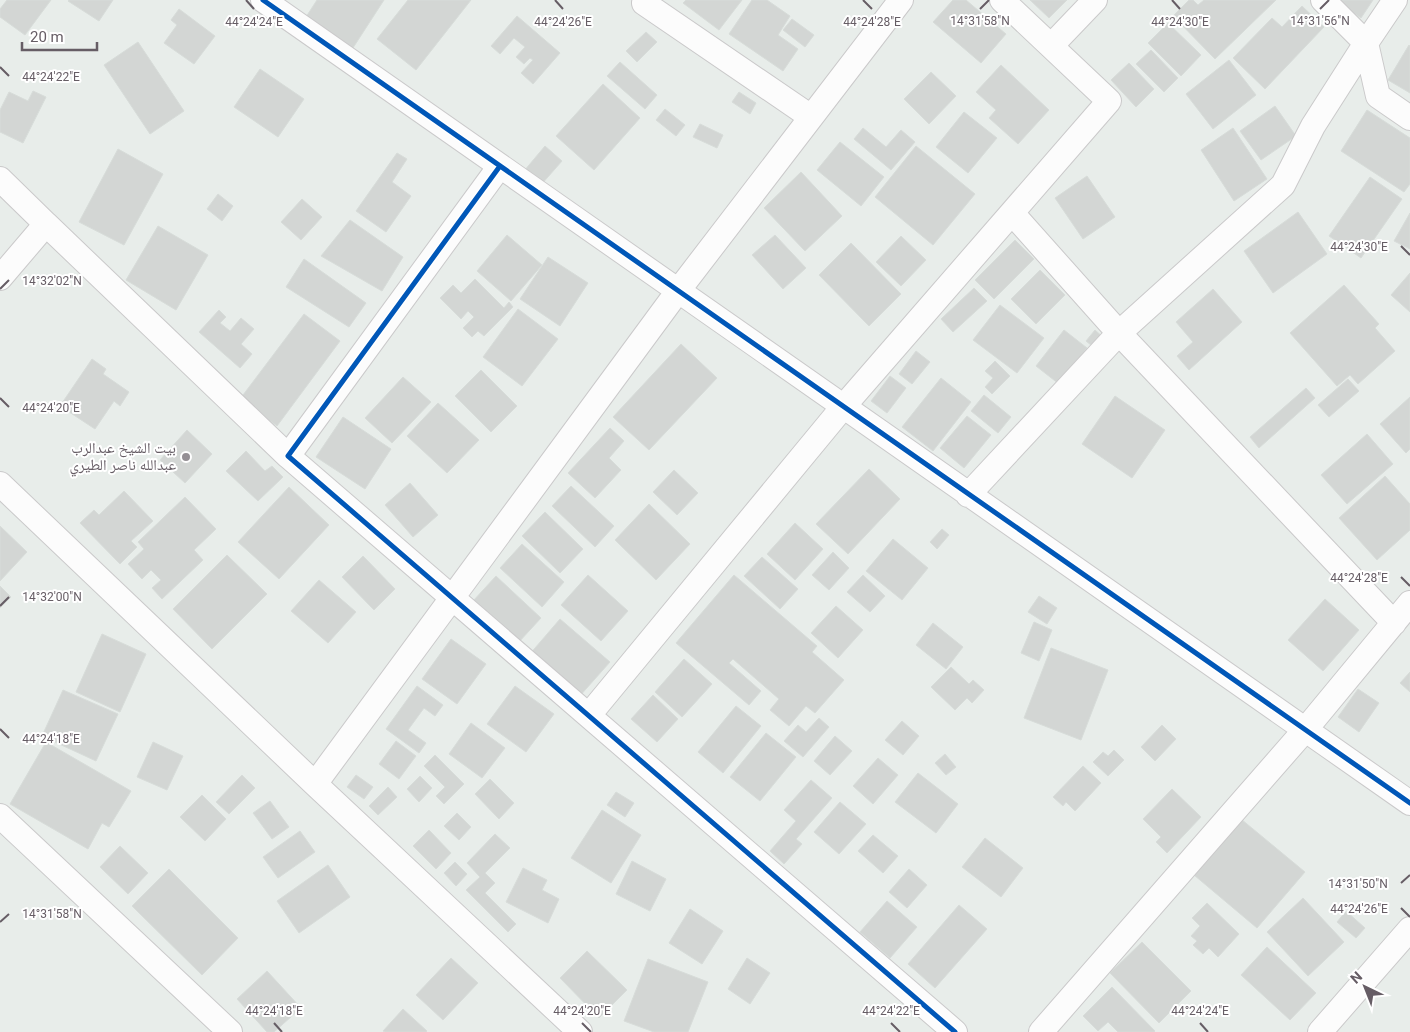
<svg xmlns="http://www.w3.org/2000/svg" width="1410" height="1032" font-family="Roboto,'Noto Naskh Arabic',sans-serif">
<style>
.building{fill:#d3d6d4;stroke:#d7dcd9}
.lines{fill:none;stroke-linecap:round;stroke-linejoin:round}
.street-casing{stroke:#cac9ca;stroke-width:26}
.street{stroke:#fcfcfc;stroke-width:24}
.cycleway-casing{stroke:#fff;stroke-width:8}
.cycleway{stroke:#0057b8;stroke-width:5}
.ticks{fill:none;stroke:#665d65;stroke-width:2}
.poi-dot{fill:#948f94;stroke:#fff;stroke-width:2}
.labels{text-anchor:middle;dominant-baseline:central;stroke-width:4;stroke-linejoin:round;paint-order:stroke}
.poi-label{font-size:15px;fill:#665d65;stroke:#fff;text-anchor:end}
.ticks-label{font-size:12px;text-anchor:middle;fill:#665d65;stroke:#fff;stroke-width:4;stroke-linejoin:round;paint-order:stroke}
</style>
<rect width="100%" height="100%" fill="#e8edea"/>
<path class="building" d="M7,0H51L25,35L0,17V9Z
M69,0H113L99,21L68,1Z
M317,0H384L351,51L304,20Z
M408,0H471L416,70L377,39Z
M686,0H742L719,30L683,3Z
M752,0H767L790,16L778,35L798,49L783,71L729,34Z
M953,0H966L1006,34L981,63L933,22Z
M1030,0H1067L1049,18Z
M1189,0H1193L1198,5L1204,0H1276L1215,59L1173,16Z
M1339,0H1373L1361,18L1338,2Z
M1302,6L1324,27L1265,89L1233,58L1272,18L1282,27Z
M179,9L215,36L194,64L164,43L177,25L171,20Z
M517,16L560,53L533,84L521,73L533,60L530,58L524,64L516,57L525,47L514,38L500,54L491,46Z
M792,19L814,35L805,47L783,30Z
M1168,23L1201,55L1181,76L1148,43Z
M646,32L657,42L637,62L626,51Z
M138,42L184,111L150,134L104,65Z
M1409,45L1410,46V93L1388,80Z
M1151,50L1178,78L1164,92L1136,64Z
M1229,60L1256,95L1213,129L1186,94Z
M620,62L657,95L645,109L607,76Z
M1129,63L1154,89L1136,107L1111,80Z
M1001,65L1049,110L1018,144L989,118L996,110L976,92Z
M260,69L304,99L278,137L234,107Z
M931,72L956,96L929,124L904,99Z
M603,84L640,118L594,170L556,136Z
M33,91L46,97L23,143L0,132V110L9,92L28,101Z
M739,92L756,103L750,114L732,102Z
M1275,106L1296,136L1261,160L1240,131Z
M665,109L685,125L676,136L656,120Z
M1367,110L1410,138V184L1404,192L1341,151Z
M964,112L997,138L968,173L936,147Z
M700,124L723,135L717,148L693,137Z
M863,128L886,147L901,130L915,142L891,170L854,139Z
M1233,128L1267,179L1234,201L1201,150Z
M840,142L884,177L861,206L817,170Z
M545,146L562,161L540,186L524,171Z
M916,146L975,194L933,245L875,197Z
M118,149L163,174L124,245L79,222Z
M397,153L407,159L392,182L411,196L386,232L356,211Z
M801,172L842,216L805,251L764,208Z
M1087,176L1115,217L1083,239L1055,198Z
M1370,177L1402,199L1361,258L1329,236Z
M218,194L233,206L222,221L207,209Z
M302,199L322,217L301,240L281,222Z
M1298,212L1327,254L1273,293L1244,251Z
M1410,213V249L1394,241Z
M350,220L403,257L382,291L321,256Z
M158,226L208,255L176,310L126,280Z
M507,235L542,265L511,301L477,271Z
M775,235L806,268L783,289L752,255Z
M901,236L926,260L901,286L876,262Z
M1015,240L1034,259L994,299L975,280Z
M851,243L901,294L869,326L819,275Z
M548,257L588,283L560,326L520,299Z
M304,259L366,303L349,327L286,287Z
M1040,270L1065,295L1036,324L1011,299Z
M1410,273V312L1391,295Z
M475,279L504,308L509,302L513,307L484,336L478,331L472,337L463,328L474,317L468,311L461,319L440,298L453,285L461,293Z
M1344,285L1379,324L1375,328L1395,351L1358,384L1350,375L1337,386L1290,333Z
M974,288L987,301L953,332L941,319Z
M1213,289L1242,322L1189,370L1177,356L1193,342L1176,322Z
M1000,305L1044,338L1017,373L973,340Z
M518,309L558,339L522,386L483,357Z
M219,310L226,317L220,323L230,331L241,318L254,329L241,344L252,354L240,368L199,332Z
M304,314L340,341L277,426L240,399Z
M1064,330L1087,348L1059,384L1036,366Z
M1095,330L1105,339L1097,350L1086,341Z
M681,344L717,378L649,450L613,417Z
M916,351L930,362L912,384L899,374Z
M92,359L106,369L103,374L129,392L120,406L114,401L95,429L60,406Z
M995,361L1010,376L992,394L985,387L993,378L985,371Z
M481,370L517,406L491,432L455,396Z
M890,376L906,388L887,413L871,401Z
M403,377L431,402L392,443L365,418Z
M941,378L971,402L933,451L902,427Z
M1348,379L1359,391L1329,417L1318,405Z
M1306,388L1315,398L1259,448L1250,437Z
M984,395L1011,417L998,433L971,411Z
M1115,396L1165,430L1132,478L1082,444Z
M1410,397V449L1406,453L1380,424Z
M438,403L479,440L447,473L407,436Z
M967,416L991,435L964,468L940,448Z
M343,417L391,449L365,489L316,457Z
M610,428L624,441L609,458L621,470L595,498L568,473Z
M187,430L212,454L185,483L160,460Z
M1367,434L1393,464L1347,504L1321,475Z
M246,451L265,471L272,466L283,477L258,501L226,471Z
M869,469L900,499L848,554L816,524Z
M674,470L698,493L677,515L653,492Z
M1385,476L1410,504V530L1377,560L1339,518Z
M410,483L438,515L413,537L385,505Z
M571,486L614,526L595,547L552,506Z
M289,487L329,525L279,579L238,542Z
M124,491L153,521L131,541L137,547L120,564L80,523L94,510L99,515Z
M185,497L216,529L194,550L203,560L162,599L152,588L161,580L151,570L142,579L128,564L144,549L138,542Z
M649,504L690,544L656,580L615,540Z
M545,512L583,549L560,573L522,536Z
M795,523L823,549L795,580L767,554Z
M0,526L27,552L0,581Z
M942,529L949,535L937,549L930,542Z
M893,539L928,568L902,600L866,571Z
M522,544L564,582L542,607L500,568Z
M833,552L849,568L829,590L812,575Z
M227,555L267,594L212,649L173,609Z
M363,556L395,589L374,610L342,577Z
M762,557L798,589L780,609L744,576Z
M588,575L628,611L601,641L561,605Z
M734,575L817,646L812,652L844,680L815,713L806,706L789,726L770,710L779,699L733,659L729,663L761,691L749,705L676,643Z
M863,575L885,596L870,612L847,592Z
M496,576L541,618L518,643L473,601Z
M319,580L356,612L328,643L291,611Z
M0,586L11,597L0,608Z
M1039,596L1057,608L1047,624L1028,612Z
M1325,599L1359,630L1323,671L1288,640Z
M836,606L863,630L838,658L811,633Z
M560,619L610,662L578,698L529,655Z
M1034,622L1052,630L1039,661L1021,653Z
M933,623L963,647L946,669L916,645Z
M102,634L146,654L120,712L76,692Z
M451,639L486,664L457,704L422,679Z
M1051,648L1108,670L1081,740L1024,718Z
M684,659L712,684L682,717L655,692Z
M951,667L969,684L973,680L984,690L972,703L967,698L955,710L931,687Z
M1410,672V692L1400,683Z
M417,686L443,705L435,716L424,708L408,730L426,743L419,753L386,729Z
M515,686L554,714L526,752L487,724Z
M1358,689L1379,703L1359,732L1338,717Z
M63,690L118,714L96,761L42,736Z
M653,695L678,719L657,742L631,719Z
M736,706L761,726L723,773L698,752Z
M819,718L829,727L803,757L784,741L798,725L806,732Z
M902,721L919,736L903,755L885,740Z
M471,723L505,748L482,778L449,754Z
M1162,725L1176,739L1155,761L1141,747Z
M766,733L796,757L760,801L730,777Z
M835,736L852,751L830,775L814,761Z
M396,741L416,756L399,779L379,764Z
M46,742L131,791L109,827L102,823L88,849L10,804Z
M153,742L183,756L167,790L137,777Z
M1114,750L1124,760L1108,776L1093,762L1103,752L1108,756Z
M945,754L956,767L946,775L935,763Z
M435,755L464,784L444,804L436,796L445,787L424,766Z
M878,758L898,775L873,804L853,786Z
M1083,766L1101,783L1075,811L1066,802L1063,806L1053,797Z
M918,773L958,804L936,833L895,802Z
M242,775L255,788L229,814L216,802Z
M356,775L373,787L364,799L347,787Z
M420,776L432,788L419,802L407,789Z
M490,779L514,803L499,819L475,794Z
M811,780L832,798L796,839L802,844L784,864L770,851L796,821L784,810Z
M388,787L397,797L378,815L369,806Z
M1172,789L1201,817L1167,853L1156,842L1161,837L1143,819Z
M616,792L634,803L625,817L607,805Z
M202,795L226,819L205,841L180,817Z
M270,801L289,827L272,839L253,813Z
M840,802L866,824L839,854L814,832Z
M602,810L641,835L611,883L571,858Z
M457,813L471,827L459,840L444,826Z
M1241,819L1305,872L1257,928L1194,875Z
M429,830L451,853L436,869L413,846Z
M300,831L315,852L278,878L263,857Z
M495,834L510,848L485,873L495,883L485,893L516,924L508,932L466,890L480,877L467,863Z
M873,835L898,856L883,873L858,851Z
M985,838L1023,868L1001,897L962,867Z
M120,846L148,873L128,894L100,867Z
M632,861L666,879L650,911L616,894Z
M455,862L467,874L456,886L444,873Z
M328,865L350,897L299,933L277,901Z
M523,868L547,880L542,890L559,899L548,923L506,902Z
M169,869L238,938L202,975L132,906Z
M909,869L927,885L907,908L889,892Z
M1303,898L1344,942L1308,976L1267,932Z
M887,901L917,927L890,958L860,932Z
M1207,903L1239,934L1218,957L1209,948L1203,954L1193,945L1197,941L1191,936L1200,926L1192,918Z
M959,905L987,929L935,988L908,964Z
M690,909L723,931L702,964L669,943Z
M1346,911L1365,928L1356,938L1337,922Z
M1142,942L1191,991L1159,1023L1110,973Z
M1267,947L1316,993L1290,1020L1241,975Z
M587,951L627,990L599,1018L560,978Z
M451,958L478,983L443,1020L416,995Z
M747,958L770,973L750,1004L728,989Z
M648,959L708,982L688,1032H654L624,1021Z
M267,971L301,1008L274,1032H267L237,999Z
M1112,987L1155,1031L1154,1032H1118L1108,1022L1098,1031L1083,1016Z
M403,1009L427,1031L426,1032H385L383,1031Z"/>
<g class="lines">
<g class="street-casing">
<path id="street" d="M263,0L1410,803
M1323,0L1366,43L1378,96L1410,118
M644,3L811,117
M1051,46L1095,0
M500,166L288,456L955,1032
M0,179L46,224
M1012,213L1119,333L1394,623
M0,278L46,224L288,456
M0,484L315,784L580,1032
M968,495L1119,333L1283,185L1313,126L1366,43L1395,0
M589,715L843,407L1109,101L1002,0
M315,784L678,291L901,0
M0,816L230,1032
M1041,1032L1305,730L1410,603
M1320,1032L1410,929"/>
</g>
<use href="#street" class="street"/>
<g class="cycleway-casing">
<path id="cycleway" d="M263,0L1410,803
M500,166L288,456L955,1032"/>
</g>
<use href="#cycleway" class="cycleway"/>
</g>
<path class="ticks" d="M246,0L254,9M555,0L563,9M863,0L872,9M1172,0L1180,9M980,9L989,0M1320,9L1329,0M0,67L9,76M1401,246L1410,255M0,289L9,280M0,398L9,407M1401,577L1410,586M0,606L9,597M0,729L9,738M1401,883L1410,875M1401,908L1410,917M0,922L9,914M274,1023L282,1032M582,1023L591,1032M891,1023L900,1032M1200,1023L1208,1032"/>
<circle class="poi-dot" cx="186" cy="457" r="5"/>
<g class="labels">
<g class="poi-label">
<text x="176" y="448">بيت الشيخ عبدالرب<tspan x="176" dy="17">عبدالله ناصر الطيري</tspan></text>
</g>
</g>
<g class="ticks-label">
<text x="980" y="25">14°31'58"N</text>
<text x="1320" y="25">14°31'56"N</text>
<text x="254" y="26">44°24'24"E</text>
<text x="563" y="26">44°24'26"E</text>
<text x="872" y="26">44°24'28"E</text>
<text x="1180" y="26">44°24'30"E</text>
<text x="51" y="81">44°24'22"E</text>
<text x="1359" y="251">44°24'30"E</text>
<text x="52" y="285">14°32'02"N</text>
<text x="51" y="412">44°24'20"E</text>
<text x="1359" y="582">44°24'28"E</text>
<text x="52" y="601">14°32'00"N</text>
<text x="51" y="743">44°24'18"E</text>
<text x="1358" y="888">14°31'50"N</text>
<text x="1359" y="913">44°24'26"E</text>
<text x="52" y="918">14°31'58"N</text>
<text x="274" y="1015">44°24'18"E</text>
<text x="582" y="1015">44°24'20"E</text>
<text x="891" y="1015">44°24'22"E</text>
<text x="1200" y="1015">44°24'24"E</text>
</g>
<g transform="translate(1365 987) rotate(317)" stroke="#ffffff" stroke-width="4" paint-order="stroke">
<path d="M0-4L9 19L0 12L-9 19Z" fill="#665d65"/>
<text y="-8" font-size="14" font-weight="bold" text-anchor="middle" fill="#665d65">N</text>
</g>
<path d="M22 42v8h75v-8" fill="none" stroke="#665d65" stroke-width="2.5"/>
<text x="30" y="42" font-size="15" fill="#665d65" stroke="#ffffff" stroke-width="4" paint-order="stroke">20 m</text>
</svg>
